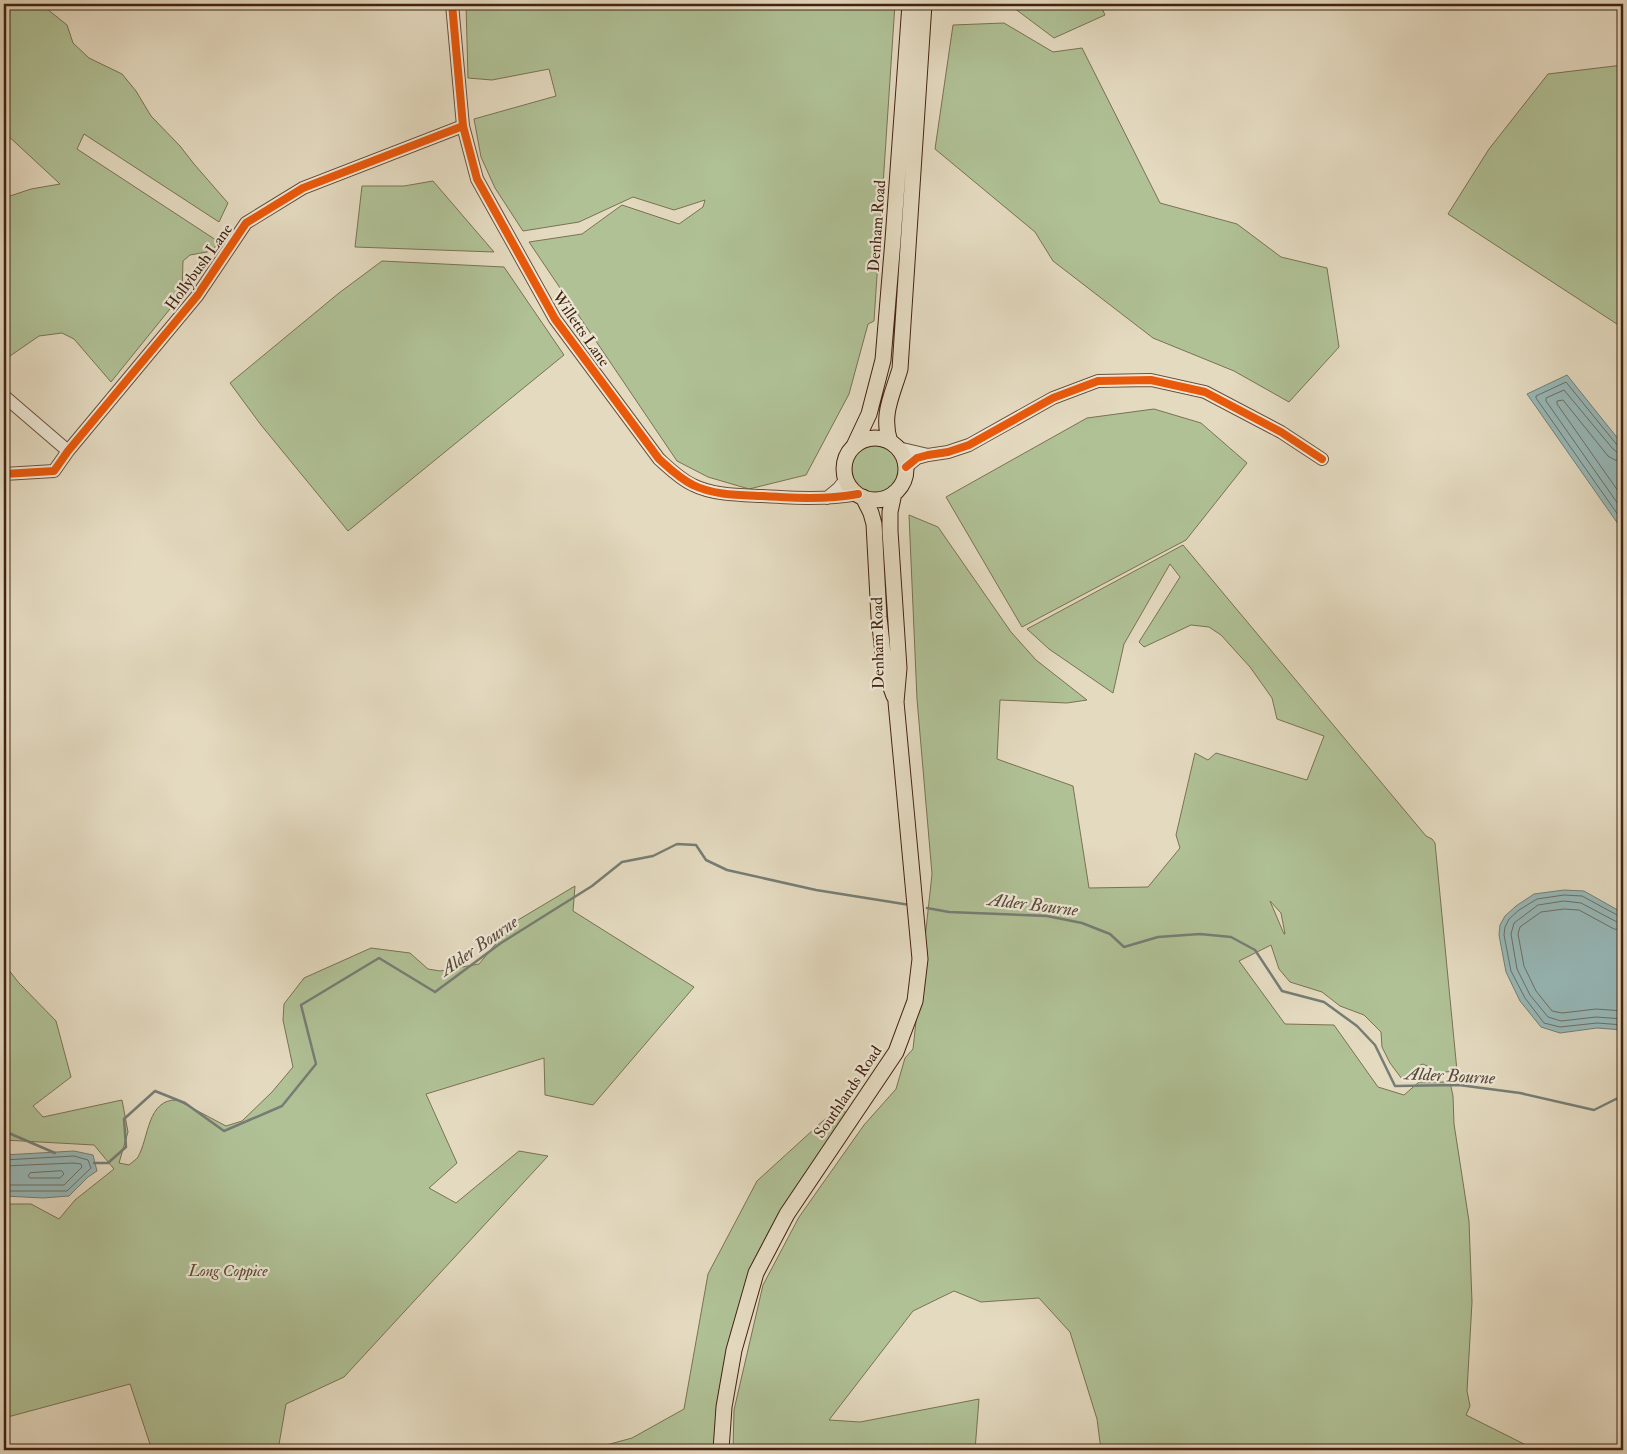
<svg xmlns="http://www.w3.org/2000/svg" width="1627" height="1454" font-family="'IM FELL Double Pica',serif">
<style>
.green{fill:#b0c196;stroke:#7a7252;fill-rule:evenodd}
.water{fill:#97b9b9;stroke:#767d75}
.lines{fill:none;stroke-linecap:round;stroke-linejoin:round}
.shore{stroke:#6e6e64;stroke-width:1}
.stream{stroke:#767d75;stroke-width:2.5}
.minor-casing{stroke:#6c503b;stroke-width:14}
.major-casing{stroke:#44220f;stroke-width:17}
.minor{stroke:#ede7d6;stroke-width:12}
.major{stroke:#e4dac0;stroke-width:15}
.cycleway-casing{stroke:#ede7d6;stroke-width:11}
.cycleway{stroke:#e8590c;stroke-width:8}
.labels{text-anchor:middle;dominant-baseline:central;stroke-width:4.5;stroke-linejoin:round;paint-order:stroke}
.street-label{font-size:16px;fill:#44220f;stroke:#ede7d6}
.park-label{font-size:16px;font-style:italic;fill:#5f4a31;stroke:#ede7d6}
.water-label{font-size:18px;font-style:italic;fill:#59483a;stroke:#ede7d6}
</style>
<rect width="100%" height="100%" fill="#e4dac0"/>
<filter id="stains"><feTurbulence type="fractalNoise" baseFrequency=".004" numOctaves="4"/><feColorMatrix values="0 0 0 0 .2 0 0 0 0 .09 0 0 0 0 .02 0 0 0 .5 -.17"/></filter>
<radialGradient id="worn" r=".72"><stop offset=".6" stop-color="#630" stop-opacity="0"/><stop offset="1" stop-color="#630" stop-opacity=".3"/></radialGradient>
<path class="green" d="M4,4H41L67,25L73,43L89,58L122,74L136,91L151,116L180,146L194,164L228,203L219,222L84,134L77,149L219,242L212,251L190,255L183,261L182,294L111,382L74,339L62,333L39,336L10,356L4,348V198L31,189L60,184L4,132Z
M466,4H895L874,321L868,324L849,394L806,475L749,489L708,477L677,461L529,242L582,234L622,205L679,224L703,207L705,200L674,210L633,197L579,222L523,231L495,188L481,157L474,119L556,96L549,69L492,80L468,78Z
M949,4H1100L1105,15L1054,38L1014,8Z
M1004,23L1053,52L1082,48L1160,203L1237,224L1281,257L1327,268L1339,347L1289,402L1234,371L1153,338L1053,261L1035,232L935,149L953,25Z
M1623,65V328L1448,214L1489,149L1548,74Z
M433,181L494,252L355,247L362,186H404Z
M382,261L504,267L564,355L348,531L261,425L230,383L339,293Z
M1154,409L1201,423L1247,463L1186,540L1022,627L946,497L1087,418Z
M851 469a24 24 0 1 1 48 0a24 24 0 1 1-48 0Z
M909,515L938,527L1011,632L1036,660L1087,700L1067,703L1000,700L997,759L1073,786L1089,888L1148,887L1180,848L1176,835L1195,753L1208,760L1216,753L1307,780L1324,736L1277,719L1272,698L1250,667L1221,635L1209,627L1191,625L1144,647L1139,642L1180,577L1170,564L1124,644L1113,693L1049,649L1027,629L1183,545L1426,836L1432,839L1435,843L1457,1071L1434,1073L1429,1067L1423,1064L1418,1066L1407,1078L1402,1079L1390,1063L1382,1047L1381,1032L1364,1015L1340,1006L1322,992L1290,982L1279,969L1271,945L1239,961L1285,1024L1334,1025L1378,1087L1404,1095L1419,1082H1450L1453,1096L1454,1124L1469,1221L1472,1302L1467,1391L1470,1406L1466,1415L1536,1450H1101L1097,1419L1070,1332L1039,1298L981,1302L954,1291L913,1311L829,1420L860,1422L979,1399L975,1450H733L734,1410L763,1285L799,1217L864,1125L896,1089L905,1058L913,1049L932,874L917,699ZM1270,901L1281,913L1285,934H1284Z
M575,886L573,911L694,987L593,1105L545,1095L544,1058L426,1094L457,1163L429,1188L456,1203L519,1151L548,1156L344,1377L286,1404L278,1450H152L130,1384L4,1418V1204H31L59,1219L75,1200L114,1169L94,1145L4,1140V964L19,983L56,1021L71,1077L33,1106L43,1117L122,1100L128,1132L119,1163L129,1165C132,1162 136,1160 138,1157C149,1138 147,1099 177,1100L226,1126L242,1121L272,1092L293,1067L283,1020L284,1004L304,978L371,948L410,953L428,969L440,971L479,964L513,923Z
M836,1109L848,1113L753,1267C731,1324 724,1386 714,1446L700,1450H588L632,1438L684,1409L708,1274L757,1181Z"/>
<path class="water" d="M1567,375L1623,445V531L1527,394Z
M1564,890L1584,891L1623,913V1030L1597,1028L1560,1033L1541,1027L1520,1001L1506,972L1499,935L1500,925L1505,916L1516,906L1534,894Z
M74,1151L93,1155L97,1171L88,1177L69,1196L43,1198L4,1196V1155Z"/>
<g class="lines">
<path class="shore" d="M1623,447L1617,445L1566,382L1536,396V398L1623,522
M1623,454L1618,453L1613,449L1564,390L1546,398V401L1623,511
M1623,461L1615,460L1608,456L1563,400L1557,401V404L1623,498
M1623,917L1619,916L1582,896L1564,895L1537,899L1519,910L1509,919L1505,927L1504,935L1511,971L1525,998L1544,1023L1560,1027L1597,1023L1623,1025
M1623,923L1617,922L1581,903L1564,901L1538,905L1514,923L1511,934L1517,969L1530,995L1548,1017L1561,1021L1596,1017L1623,1019
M1623,930L1614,929L1579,910L1564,909L1541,912L1520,927L1518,934L1524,966L1536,991L1552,1011L1562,1013L1596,1009L1623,1011
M4,1160L74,1156L88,1160L91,1168L67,1191H4
M4,1166L73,1163L81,1164L82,1167L64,1185H4
M62,1171L64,1174L60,1178H30L28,1176L30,1173Z"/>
<path class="stream" d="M927,908L949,912L1047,916L1082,923L1110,934L1124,947L1158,937L1200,934L1231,937L1255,950L1282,991L1324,1002L1357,1026L1375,1045L1395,1086L1459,1085L1520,1093L1594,1110L1616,1099L1623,1098
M4,1131L55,1153
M94,1163H108L126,1147L124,1119L155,1091L185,1103L224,1131L282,1106L316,1064L301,1005L379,958L435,992L501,943L592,886L622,862L653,856L677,844L696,845L706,860L727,870L816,890L910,905"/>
<g class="minor-casing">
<path id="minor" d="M452,4L463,126L477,179L555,319L659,459C669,468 680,479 693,485C713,495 739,495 761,496C794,498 825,500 858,494
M4,396L68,451
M898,448L928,455
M906,467L917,458L928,455L948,452L969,445L1053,398L1098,381L1151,380L1205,392L1281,432L1322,459
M4,474L54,471L68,451L197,296L246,223L303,188L463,126
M827,498L838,489L846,479"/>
</g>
<g class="major-casing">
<path id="major" d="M844 469a31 31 0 1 1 62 0a31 31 0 1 1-62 0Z
M890,442C881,415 892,396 900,369L924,4
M854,446L869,414L883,360L893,240L910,4
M863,497L871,513L874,524L879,617L885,671L894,696
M721,1450L724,1407L734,1350L756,1273L787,1214L896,1052L915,1001L920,959L896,702L899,668L890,531V512L894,493"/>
</g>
<use href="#minor" class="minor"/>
<use href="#major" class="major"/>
<g class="cycleway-casing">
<path id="cycleway" d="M452,4L463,126L477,179L555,319L659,459C669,468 680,479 693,485C713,495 739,495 761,496C794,498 825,500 858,494
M906,467L917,458L928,455L948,452L969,445L1053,398L1098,381L1151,380L1205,392L1281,432L1322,459
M4,474L54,471L68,451L197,296L246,223L303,188L463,126"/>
</g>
<use href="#cycleway" class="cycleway"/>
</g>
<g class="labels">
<g class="street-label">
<text transform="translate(877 226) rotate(-86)">Denham Road</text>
<text transform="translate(199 267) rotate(-54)">Hollybush Lane</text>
<text transform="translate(581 329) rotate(55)">Willetts Lane</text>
<text transform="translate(878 643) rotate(-91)">Denham Road</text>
<text transform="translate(848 1092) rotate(-56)">Southlands Road</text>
</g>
<g class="park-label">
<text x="228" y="1271">Long Coppice</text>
</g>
<g class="water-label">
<text transform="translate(1033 905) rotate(7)">Alder Bourne</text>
<text transform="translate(479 946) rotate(-35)">Alder Bourne</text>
<text transform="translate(1450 1076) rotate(3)">Alder Bourne</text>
</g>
</g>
<rect width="1627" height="1454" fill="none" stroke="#e4dac0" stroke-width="20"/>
<rect x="5" y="5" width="1617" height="1444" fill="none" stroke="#44220f" stroke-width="2.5"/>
<rect x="10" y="10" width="1607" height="1434" fill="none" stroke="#44220f"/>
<rect width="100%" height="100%" filter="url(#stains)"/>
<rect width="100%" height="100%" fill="url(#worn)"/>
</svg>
